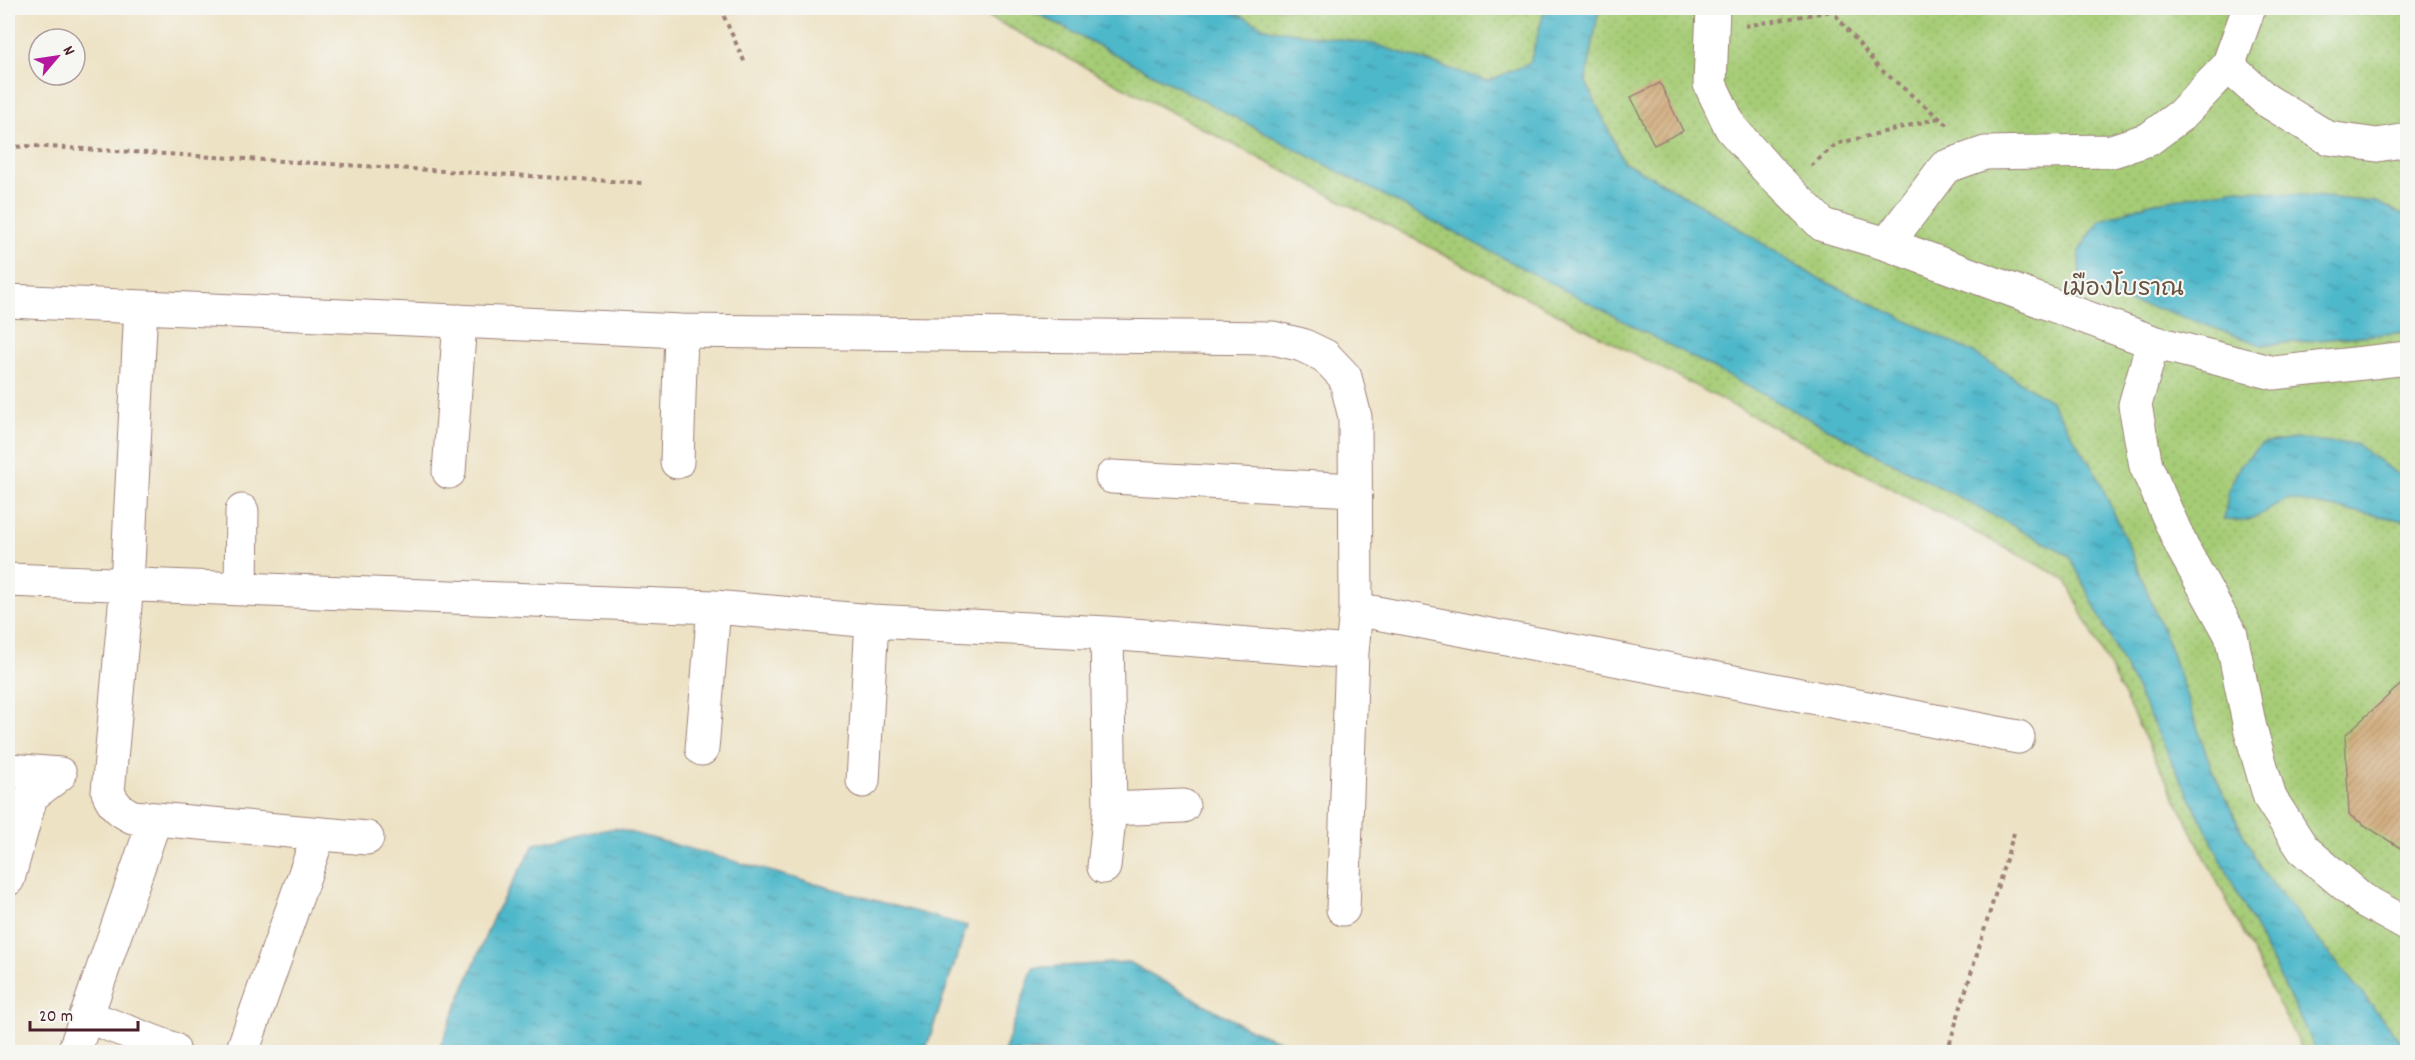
<svg xmlns="http://www.w3.org/2000/svg" width="2415" height="1060" font-family="Dekko,'Playpen Sans Thai',sans-serif">
<style>
.park{fill:url(#park-dots);stroke:#787650;stroke-width:1.5}
.water{fill:url(#water-ripples);stroke:#4c6c7a;stroke-width:1.5}
.building{fill:url(#building-hatch)}
.lines{fill:none;stroke-linecap:round;stroke-linejoin:round}
.minor-casing{stroke:#9c8078;stroke-width:35}
.path{stroke:#9c8078;stroke-width:4;stroke-dasharray:4.5 4.5;stroke-linecap:butt}
.minor{stroke:#fff;stroke-width:33}
.labels{text-anchor:middle;dominant-baseline:central;stroke-width:4.5;stroke-linejoin:round;paint-order:stroke}
.park-label{font-size:24px;fill:#665342;stroke:#f6f6f2}
</style>
<defs>
<pattern id="park-dots" width="8" height="8" patternUnits="userSpaceOnUse" patternTransform="scale(1.5)"><rect width="8" height="8" fill="#a6cc76"/><path d="M2 2h.1M6 6h.1" fill="none" stroke="#90af66" stroke-width="1.8" stroke-linecap="round"/></pattern>
<pattern id="water-ripples" width="26" height="14" patternUnits="userSpaceOnUse" patternTransform="scale(1.5)"><rect width="26" height="14" fill="#4db8ca"/><path d="M2 4q2-2 4 0t4 0M15 11q2-2 4 0t4 0" fill="none" stroke="#4295a4"/></pattern>
<pattern id="building-hatch" width="6" height="6" patternUnits="userSpaceOnUse" patternTransform="scale(1.5)"><rect width="6" height="6" fill="#d1ac7c"/><path d="M-1 1l2-2M0 6l6-6M5 7l2-2" fill="none" stroke="#ac8b66"/></pattern>
</defs>
<rect width="100%" height="100%" fill="#f6f6f2"/>
<filter id="ink" filterUnits="userSpaceOnUse"><feTurbulence type="fractalNoise" baseFrequency=".0167" numOctaves="2"/><feDisplacementMap in="SourceGraphic" scale="12" xChannelSelector="R" yChannelSelector="G"/><feConvolveMatrix kernelMatrix="1 2 1 2 8 2 1 2 1" color-interpolation-filters="sRGB"/></filter>
<filter id="wash" filterUnits="userSpaceOnUse"><feTurbulence type="fractalNoise" baseFrequency=".008" numOctaves="4" result="noise"/><feDisplacementMap in="SourceGraphic" scale="24" xChannelSelector="R" yChannelSelector="G"/><feGaussianBlur stdDeviation="1.35" result="paint"/><feColorMatrix in="noise" values="0 0 0 0 0 0 0 0 0 0 0 0 0 0 0 0 0 1.4 0 .05"/><feComposite in="paint" operator="in"/></filter>
<g filter="url(#wash)">
<rect width="100%" height="100%" fill="#ede2c4"/>
<path class="park" d="M972,8H2407V1052H2303L2065,579Z"/>
<path class="water" d="M1027,8H1226L1268,29L1374,44L1488,81L1530,63L1545,8H1599L1586,82L1623,161L1708,209L1812,275L1974,353L2051,401L2097,475L2130,549L2170,648L2212,770L2260,868L2407,1049V1052H2317L2069,555Z
M2238,189L2376,202L2407,216V332L2262,345L2164,310L2080,292L2079,251L2099,221L2150,203Z
M2295,439L2356,444L2400,476L2407,478V521L2288,499L2249,521L2224,520L2229,489L2241,464L2262,444Z
M615,828L967,926L925,1052H438L495,913L535,844Z
M1129,962L1247,1028L1309,1052H1004L1033,968Z"/>
<g id="blocks">
<path class="building" d="M1660,83L1683,131L1654,145L1631,97Z
M2408,678V853L2349,815L2345,735Z"/>
</g>
</g>
<g filter="url(#ink)">
<use href="#blocks" fill-opacity="0" stroke="#9c8078" stroke-width="1.5"/>
<g class="lines">
<g class="minor-casing">
<path id="minor" d="M1713,8L1710,84L1731,128L1768,170L1823,225L1887,244L2153,342L2274,373L2408,358
M2228,66L2266,100L2328,138L2377,145L2408,140
M1887,244L1945,167L1985,153L2112,151L2149,139L2181,115L2228,66L2249,8
M8,301L681,331L1273,338L1302,345L1325,356L1345,377L1355,417L1356,609L1352,652L1343,909
M141,307L127,584L108,792C114,806 120,811 133,817L367,838
M2153,342L2135,405L2146,466L2182,547L2231,635L2250,728L2270,798L2303,849L2363,900L2408,925
M677,462L681,331
M449,472L460,321
M1112,477L1354,490
M8,580L714,607L872,621L1107,633L1352,652
M241,589L242,511
M1356,609L2018,737
M702,749L714,607
M8,770L60,774L31,796L8,879
M863,781L872,621
M1110,809L1183,806
M1104,867L1110,809L1107,633
M86,1016L173,1049
M74,1052L155,819
M242,1052L319,834"/>
</g>
<path class="path" d="M720,8L745,63
M1830,8L1878,67L1950,127
M1745,26L1832,11
M8,147L33,146L643,183
M1811,166L1836,144L1939,118
M1947,1052L2014,833"/>
<use href="#minor" class="minor"/>
</g>
</g>
<g class="labels">
<g class="park-label">
<text x="2123" y="290">เมืองโบราณ</text>
</g>
</g>
<rect width="2415" height="1060" fill="none" stroke="#f6f6f2" stroke-width="30"/>
<g transform="translate(57 57) rotate(61)"><circle r="28" fill="#f6f6f2" stroke="#b1a0a2" stroke-width="1.5"/>
<path d="M0-4.5L10 22L0 15L-10 22Z" fill="#b5179e"/>
<text y="-9" font-size="16" font-weight="bold" text-anchor="middle" fill="#4a1f2b">N</text>
</g>
<path d="M30 1021v9h108v-9" fill="none" stroke="#4a1f2b" stroke-width="3"/>
<text x="39" y="1021" font-size="18" fill="#4a1f2b" stroke="#f6f6f2" stroke-width="4.5" paint-order="stroke">20 m</text>
</svg>
